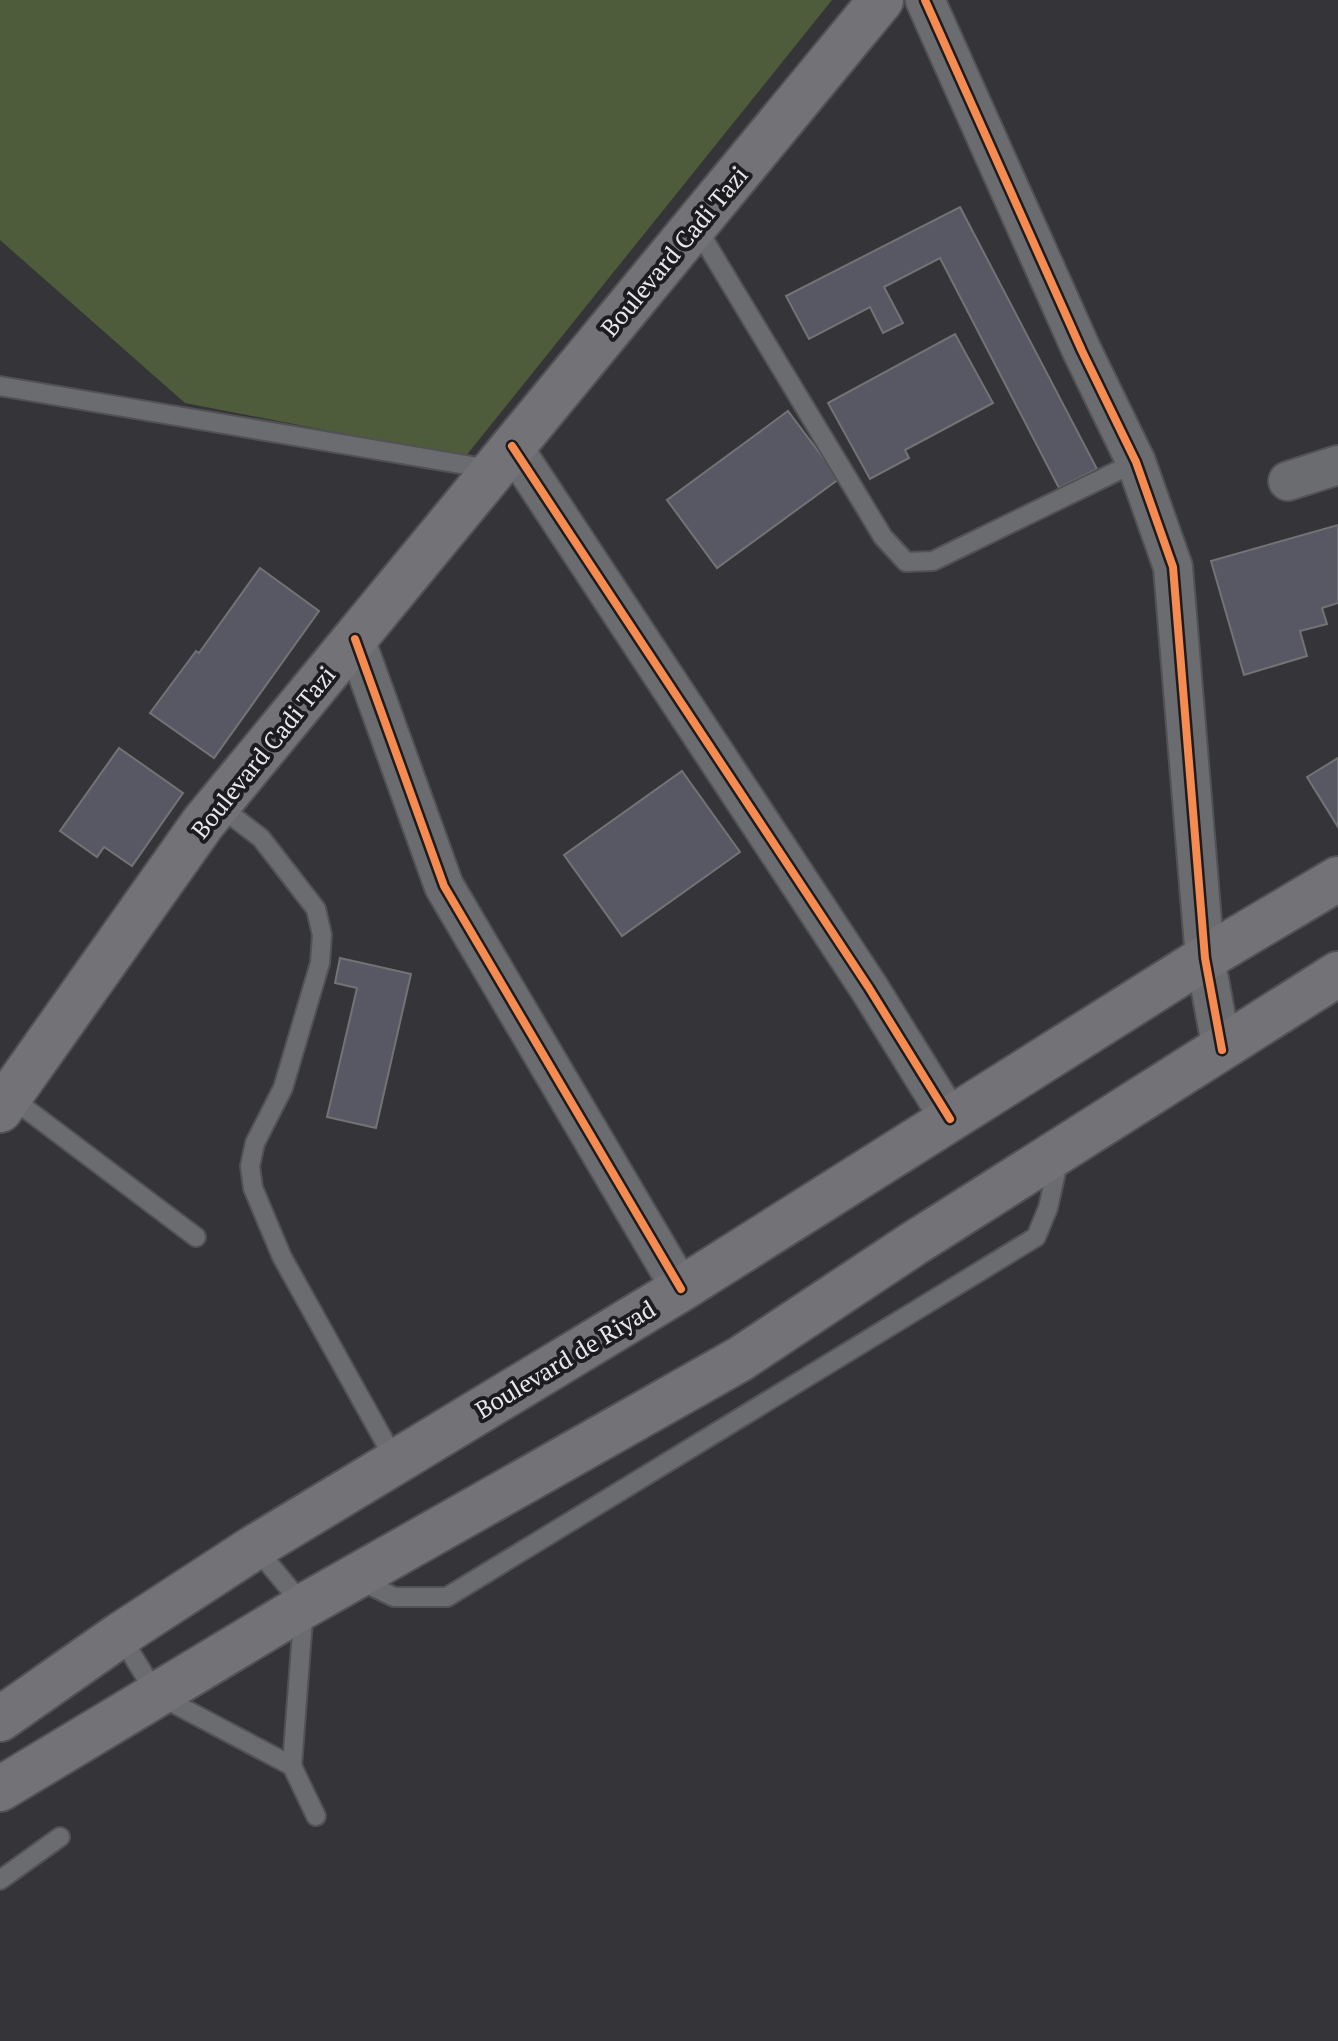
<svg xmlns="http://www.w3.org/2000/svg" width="1338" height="2041" font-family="'PT Serif',serif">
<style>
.green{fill:#4f5c3b}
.building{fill:#585865;stroke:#737376;stroke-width:2}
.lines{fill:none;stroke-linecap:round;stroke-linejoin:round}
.lane-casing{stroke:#525255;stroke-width:22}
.street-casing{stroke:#525255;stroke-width:42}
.secondary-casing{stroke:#525255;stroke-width:48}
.lane{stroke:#6b6c6f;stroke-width:18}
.street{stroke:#6b6c6f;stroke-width:38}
.secondary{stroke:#727277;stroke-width:44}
.cycleway-casing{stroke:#1c1c1f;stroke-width:13}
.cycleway{stroke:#f68b52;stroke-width:8}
.labels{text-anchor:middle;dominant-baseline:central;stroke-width:8;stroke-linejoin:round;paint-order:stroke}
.street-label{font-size:24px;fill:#e7e8ec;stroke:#1c1c1f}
</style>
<rect width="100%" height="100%" fill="#353539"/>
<path class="green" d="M0,0H832L465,457L185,403L0,240Z"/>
<path class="building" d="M960,207L1097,469L1059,488L940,258L884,287L903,323L883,333L870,307L809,339L786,296Z
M955,334L993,403L905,450L909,458L870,479L828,403Z
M788,411L839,479L717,568L667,500Z
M1338,525V603L1322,608L1327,624L1300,631L1307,656L1244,675L1211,561Z
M260,568L319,611L214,758L150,713L196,651L199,653Z
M119,748L183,793L132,866L104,847L97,857L60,831Z
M1338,758V827L1307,777Z
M682,771L740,852L622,936L564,855Z
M340,958L411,974L376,1128L327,1117L357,988L335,983Z"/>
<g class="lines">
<g class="lane-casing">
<path id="lane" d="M695,225L883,537L906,562L933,561L1136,462
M0,386L490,469
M218,805L261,838L316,909L322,935L320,963L283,1088L255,1143L250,1166L253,1188L282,1257L396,1462
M9,1096L196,1237
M255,1547L304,1606L292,1766L316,1816
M357,1579L394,1597H447L1036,1237L1048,1208L1059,1158
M120,1635L156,1694L292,1766
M0,1880L60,1837"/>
</g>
<g class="street-casing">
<path id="street" d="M925,0L1082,351L1136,462L1173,567L1205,958L1222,1050
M512,446L869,988L950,1119
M1288,481L1338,465
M355,639L444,886L681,1289"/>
</g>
<g class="secondary-casing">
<path id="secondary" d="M0,1110L203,823L881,0
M0,1719L120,1635L255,1547L681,1289L1205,958L1338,879
M0,1789L304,1606L740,1359L913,1244L1338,974"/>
</g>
<use href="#lane" class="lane"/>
<use href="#street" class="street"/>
<use href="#secondary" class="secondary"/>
<g class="cycleway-casing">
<path id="cycleway" d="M925,0L1082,351L1136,462L1173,567L1205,958L1222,1050
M512,446L869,988L950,1119
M355,639L444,886L681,1289"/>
</g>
<use href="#cycleway" class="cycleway"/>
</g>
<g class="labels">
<g class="street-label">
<text transform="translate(674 251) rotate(-50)">Boulevard Cadi Tazi</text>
<text transform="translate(263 752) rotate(-51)">Boulevard Cadi Tazi</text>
<text transform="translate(565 1359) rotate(-31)">Boulevard de Riyad</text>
</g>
</g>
</svg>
